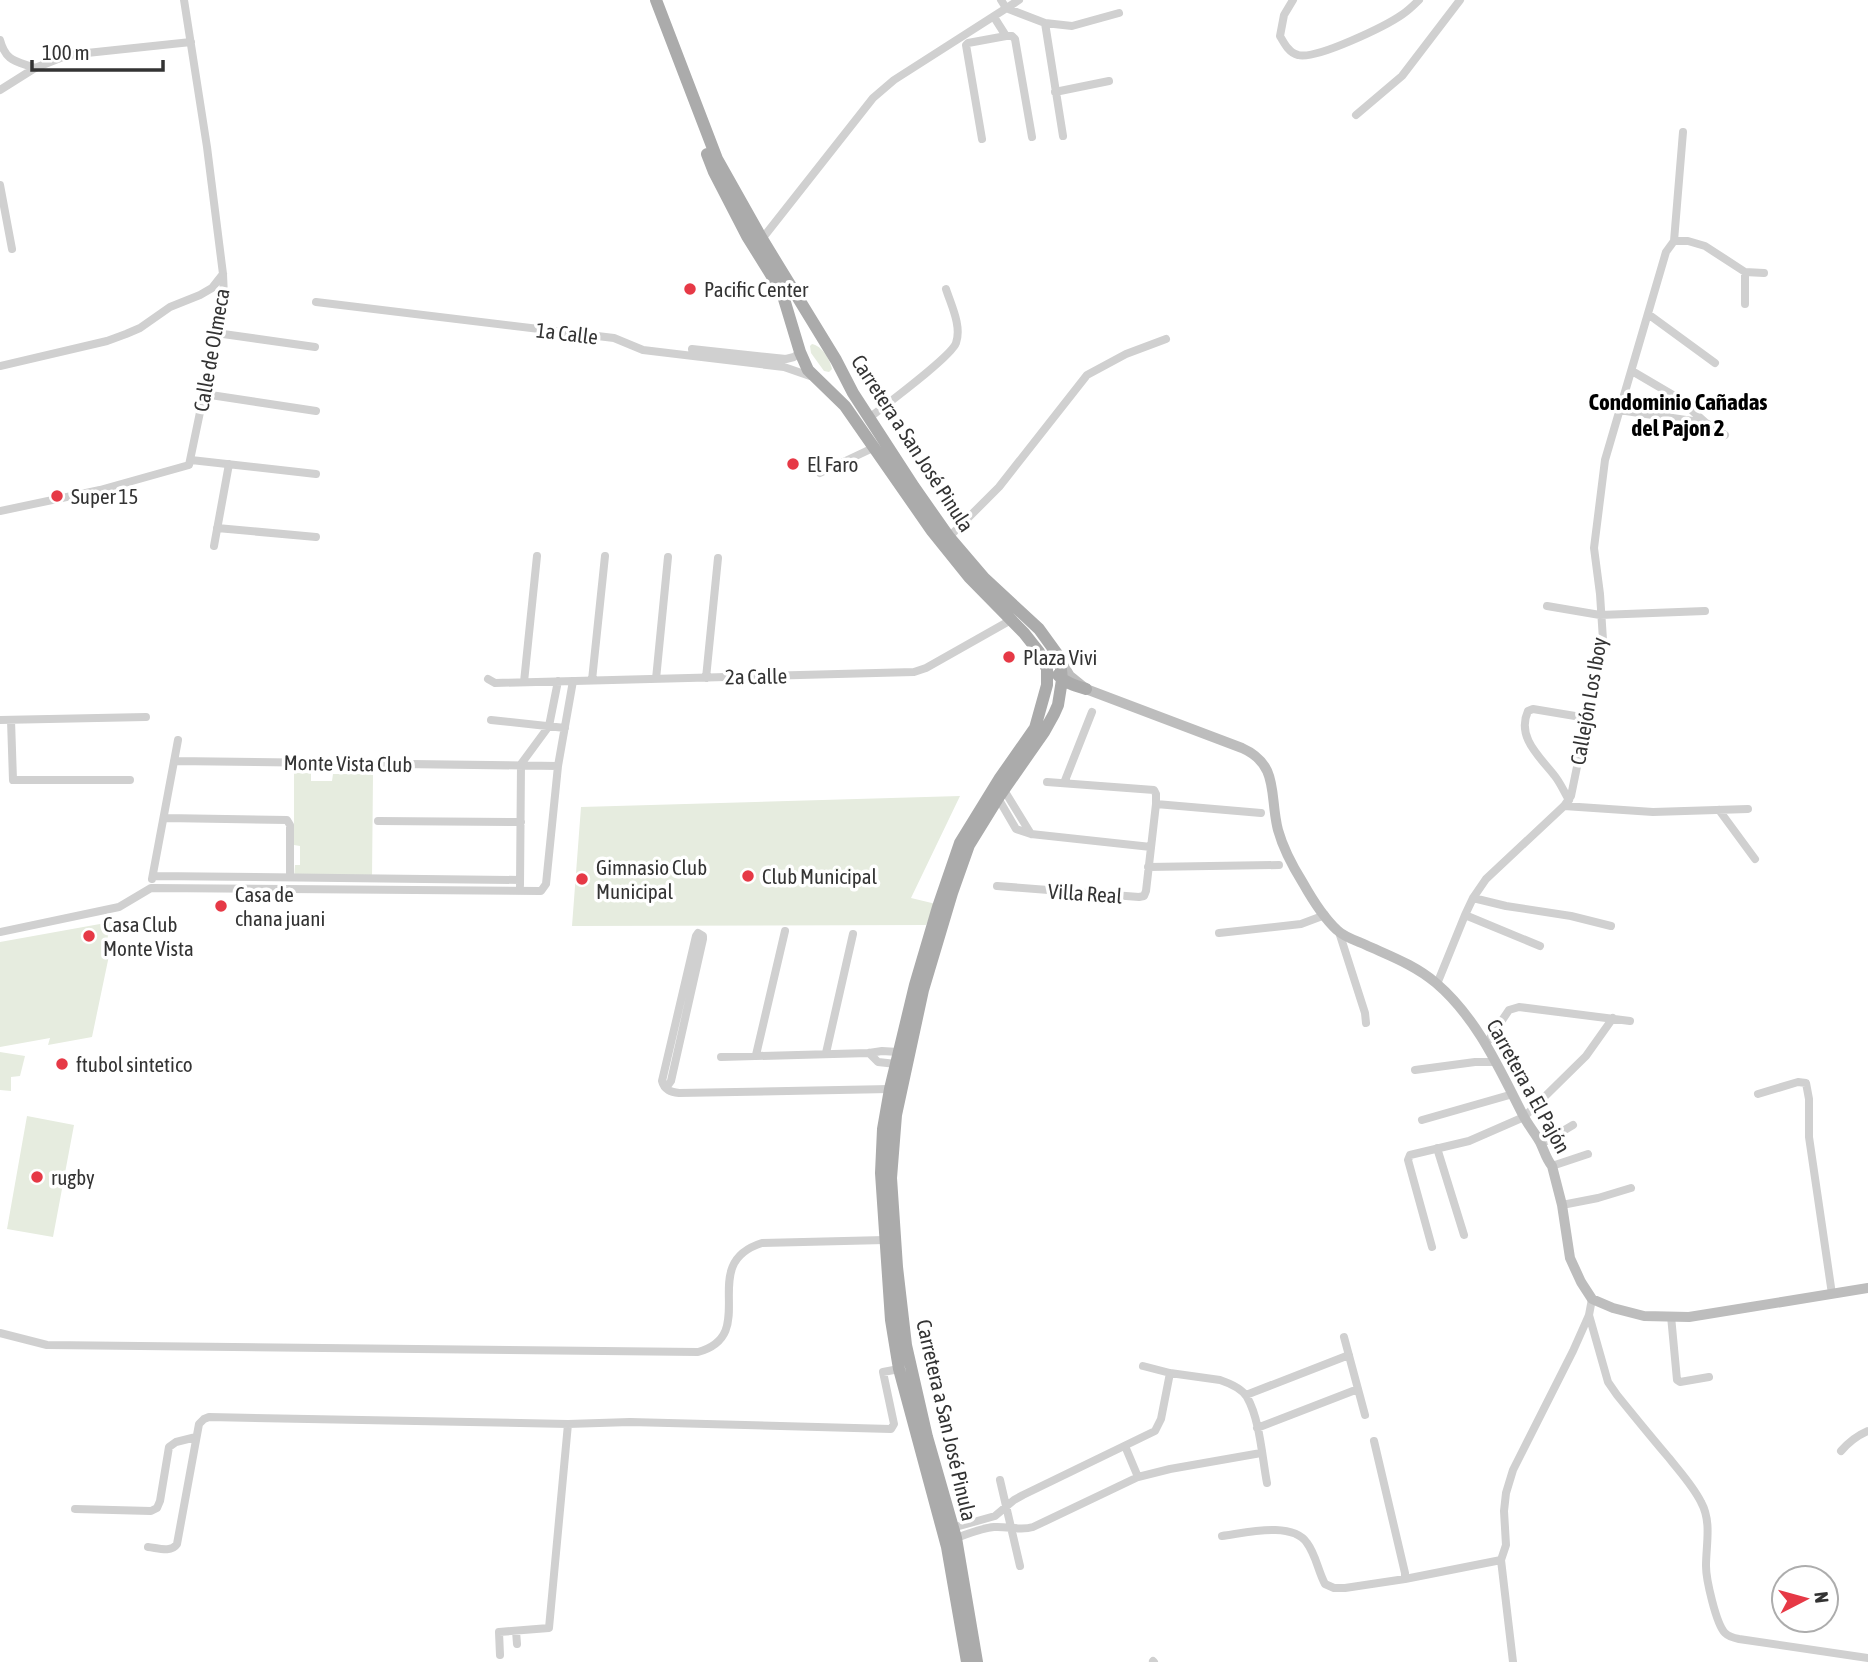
<svg xmlns="http://www.w3.org/2000/svg" width="1868" height="1662" font-family="'Asap Condensed',sans-serif">
<style>
.green{fill:#e6ecdf}
.lines{fill:none;stroke-linecap:round;stroke-linejoin:round}
.street{stroke:#d0d0d0;stroke-width:8}
.secondary{stroke:#bdbdbd;stroke-width:10}
.primary{stroke:#ababab;stroke-width:12}
.poi-dot{fill:#e63946;stroke:#fff;stroke-width:2.5}
.labels{text-anchor:middle;dominant-baseline:central;stroke-width:7;stroke-linejoin:round;paint-order:stroke}
.poi-label{font-size:21px;fill:#333;stroke:#fff;text-anchor:start}
.street-label{font-size:21px;fill:#333;stroke:#fff}
.neighbourhood-label{font-size:23px;font-weight:bold;fill:#000;stroke:#fff}
</style>
<rect width="100%" height="100%" fill="#fff"/>
<path class="green" d="M812,344C822,346 830,359 832,369L829,372L824,371L811,353L810,346Z
M294,773H311V781H332L333,774H373L372,879H294L295,865H300V846L294,845Z
M960,796L911,898L936,904L926,925L572,926L581,807Z
M111,922L104,954L111,946L92,1037L48,1045L50,1038L0,1047V942Z
M0,1052L25,1056L20,1076L11,1077V1091L0,1090Z
M27,1116L74,1125L53,1237L7,1229Z"/>
<g class="lines">
<path class="street" d="M1001,0L1006,8L1045,23L1072,26L1119,13
M1293,0L1284,15L1280,36C1284,43 1289,53 1298,55C1316,60 1386,26 1403,14C1409,10 1414,5 1419,0
M994,17L1006,36
M1045,23L1063,136
M0,40C6,62 16,61 35,68
M0,90L35,68L68,55L191,42
M1055,92L1109,81
M1356,115L1402,76L1460,0
M982,139L966,45L968,43L1006,36H1012L1015,39L1032,137
M0,185L12,249
M762,239L873,98L894,80L1019,0
M1674,241H1688L1705,246L1745,272L1764,273
M1745,272V304
M316,302L614,338L643,350L784,367L810,376
M1648,314L1715,363
M216,333L315,347
M692,349L786,359L794,357L800,352
M0,366L107,341L126,334L140,328L170,307L200,295L212,288L223,274
M1632,371L1678,398L1706,423
M204,394L316,411
M1619,410L1706,423L1725,435
M869,418C884,406 951,357 956,343C962,326 951,305 946,289
M191,460L316,474
M820,473L875,447
M0,511L100,490L189,465L224,297L223,274L207,147L184,0
M217,528L316,537
M949,537L999,487L1087,375L1126,354L1166,339
M214,546L229,464
M1547,606L1600,615L1705,611
M706,678L718,558
M488,679L495,683L914,672L926,668L1011,620
M656,679L668,557
M592,680L605,556
M524,682L537,556
M0,720L146,717
M11,720L13,780H130
M491,720L565,728
M174,761L558,766
M1064,783L1092,712
M1004,790L1031,834
M998,798L1016,829L1031,834L1151,847
M1569,800C1564,792 1560,782 1554,775C1540,757 1516,737 1528,711L1533,709L1587,718
M1156,804L1261,813
M1564,806L1653,812L1748,809
M1719,810L1755,859
M165,818L287,820L290,825V877
M378,821L521,822
M1148,867L1279,865
M153,876L520,880
M152,879L178,740
M520,885L521,764L549,726L558,681
M997,886L1139,897L1144,896L1146,891L1156,804V794L1154,790L1047,782
M1473,898L1506,906L1571,916L1611,926
M1465,915L1540,946
M0,932L119,907L151,888L541,891L546,884L558,766L573,681
M1339,932L1365,1013L1366,1023
M1219,933L1301,924L1325,915
M1437,984L1465,915L1473,898L1486,879L1564,806L1571,796L1603,640L1600,594L1594,548L1605,460L1666,252L1674,241L1683,132
M1486,1044L1509,1010L1519,1007L1630,1021
M826,1053L853,934
M869,1053L878,1062L896,1064
M756,1055L785,931
M721,1057L869,1053L882,1051L898,1052
M1415,1070L1475,1062H1496
M666,1088L671,1081L703,939V936L698,933L696,936L662,1081C664,1090 671,1092 679,1093L890,1089
M1758,1094L1798,1082L1806,1083L1809,1099V1137L1832,1294
M1422,1120L1513,1094
M1541,1144L1573,1125
M1437,1148L1464,1235
M1552,1166L1588,1154
M1562,1205L1598,1198L1631,1188
M1432,1247L1408,1160L1410,1155L1469,1141L1524,1117L1586,1056L1613,1018
M1589,1315L1608,1382L1617,1395C1634,1416 1651,1437 1669,1458C1680,1472 1693,1486 1701,1502C1712,1522 1706,1544 1706,1566C1706,1579 1716,1624 1725,1633C1729,1637 1734,1638 1739,1639L1868,1658
M1671,1316L1677,1380L1680,1382L1709,1377
M0,1333L47,1345L698,1352C762,1334 695,1264 762,1243L885,1240
M1344,1337L1365,1415
M1143,1366L1170,1373L1220,1380C1229,1383 1242,1389 1247,1397C1260,1420 1262,1457 1267,1483
M1246,1395L1349,1355
M1257,1428L1358,1389
M1374,1441L1405,1573V1579
M1125,1446L1138,1477
M1841,1451C1849,1442 1856,1436 1868,1431
M1000,1480L1020,1566
M75,1509L151,1511L157,1508L160,1501L169,1447L176,1442L196,1437
M952,1528L995,1516L1014,1500L1023,1495L1155,1431L1161,1419L1170,1373
M1222,1536C1246,1533 1292,1521 1307,1543C1316,1555 1318,1571 1325,1584L1334,1588H1345L1405,1579L1501,1560L1506,1545L1504,1511L1506,1493L1513,1470L1573,1351L1589,1315L1592,1299
M956,1538C968,1534 981,1528 994,1527C1008,1526 1020,1531 1033,1527L1138,1477L1170,1469L1261,1453
M148,1547C158,1548 171,1553 177,1544L199,1424L204,1419L209,1417L568,1424L630,1422L891,1429L894,1424L883,1372L899,1369
M1501,1560L1513,1662
M516,1631L517,1644
M500,1655L499,1632L549,1628L568,1424
M1153,1661L1154,1662"/>
<path class="secondary" d="M1061,661L1070,676L1086,689L1242,748C1280,765 1269,795 1278,830C1283,848 1293,867 1303,883C1312,899 1324,918 1337,930C1344,937 1357,941 1366,945C1390,956 1415,965 1436,983C1477,1018 1499,1068 1523,1115C1528,1125 1535,1133 1540,1142C1544,1150 1546,1159 1552,1166L1562,1205L1570,1258L1581,1282L1592,1299L1613,1308L1644,1316L1689,1317L1868,1288"/>
<path class="primary" d="M656,0L717,159L762,239L836,360L853,393L914,487L949,537L984,578L1039,629L1060,658L1062,680L1058,705L1054,714L1044,732L998,798L969,845L952,893L923,990L896,1115L891,1178L897,1267L906,1345L927,1437L956,1538L977,1662
M707,154L714,172L747,236L778,286L784,299L800,352L808,370L845,406L932,531L969,577L1024,633L1039,652L1047,669V685L1035,728L1000,778L960,843L938,907L915,985L890,1089L883,1129L881,1173L891,1320L899,1369L947,1547L967,1662
M1058,675C1065,683 1076,686 1086,689"/>
</g>
<g class="poi-dot">
<circle cx="690" cy="289" r="7"/>
<circle cx="793" cy="464" r="7"/>
<circle cx="57" cy="496" r="7"/>
<circle cx="1009" cy="657" r="7"/>
<circle cx="748" cy="876" r="7"/>
<circle cx="582" cy="879" r="7"/>
<circle cx="221" cy="906" r="7"/>
<circle cx="89" cy="936" r="7"/>
<circle cx="62" cy="1064" r="7"/>
<circle cx="37" cy="1177" r="7"/>
</g>
<g class="labels">
<g class="poi-label">
<text x="704" y="289">Pacific Center</text>
<text x="807" y="464">El Faro</text>
<text x="71" y="496">Super 15</text>
<text x="1023" y="657">Plaza Vivi</text>
<text x="596" y="867">Gimnasio Club<tspan x="596" dy="24">Municipal</tspan></text>
<text x="762" y="876">Club Municipal</text>
<text x="235" y="894">Casa de<tspan x="235" dy="24">chana juani</tspan></text>
<text x="103" y="924">Casa Club<tspan x="103" dy="24">Monte Vista</tspan></text>
<text x="76" y="1064">ftubol sintetico</text>
<text x="51" y="1177">rugby</text>
</g>
<g class="street-label">
<text transform="translate(567 333) rotate(7)">1a Calle</text>
<text transform="translate(211 350) rotate(-80)">Calle de Olmeca</text>
<text transform="translate(913 443) rotate(57)">Carretera a San José Pinula</text>
<text transform="translate(756 676) rotate(-1)">2a Calle</text>
<text transform="translate(1588 701) rotate(-80)">Callejón Los Iboy</text>
<text transform="translate(348 763) rotate(1)">Monte Vista Club</text>
<text transform="translate(1085 893) rotate(4)">Villa Real</text>
<text transform="translate(1529 1086) rotate(61)">Carretera a El Pajón</text>
<text transform="translate(947 1420) rotate(77)">Carretera a San José Pinula</text>
</g>
<g class="neighbourhood-label">
<text x="1678" y="402">Condominio Cañadas<tspan x="1678" dy="26">del Pajon 2</tspan></text>
</g>
</g>
<g transform="translate(1805 1599) rotate(84)"><circle r="33" fill="#ffffff" stroke="#adadad" stroke-width="2"/>
<path d="M0-5L12 26L0 18L-12 26Z" fill="#e63946"/>
<text y="-10" font-size="19" font-weight="bold" text-anchor="middle" fill="#333333">N</text>
</g>
<path d="M32 60v10h131v-10" fill="none" stroke="#333333" stroke-width="3.5"/>
<text x="42" y="60" font-size="21" fill="#333333" stroke="#ffffff" stroke-width="5" paint-order="stroke">100 m</text>
</svg>
